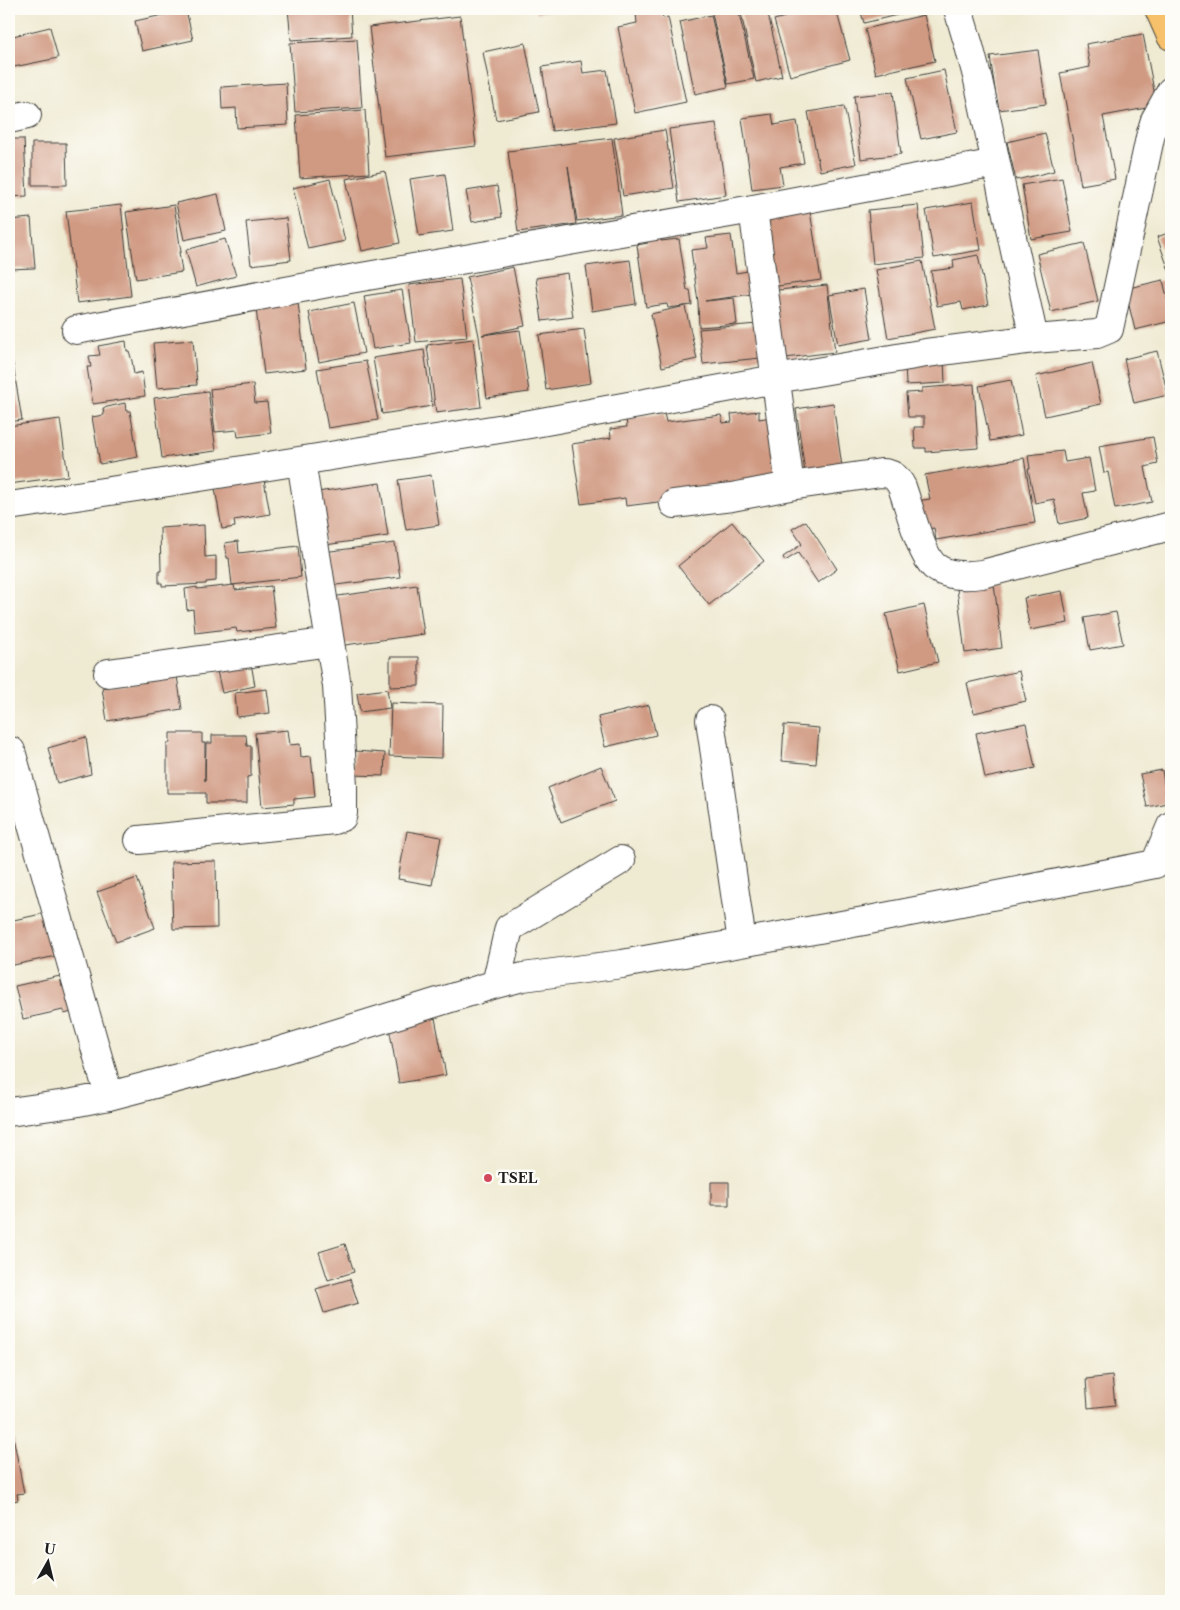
<svg xmlns="http://www.w3.org/2000/svg" width="1180" height="1610" font-family="'Libre Caslon Text',serif">
<style>
.building{fill:#d09a82}
.lines{fill:none;stroke-linecap:round;stroke-linejoin:round}
.minor-casing{stroke:#3c3b37;stroke-width:30}
.highway-casing{stroke:#3c3b37;stroke-width:30}
.minor{stroke:#fff;stroke-width:28}
.highway{stroke:#f7c06b;stroke-width:28}
.poi-dot{fill:#d1495b;stroke:#fdfcf7;stroke-width:2}
.labels{text-anchor:middle;dominant-baseline:central;stroke-width:5;stroke-linejoin:round;paint-order:stroke}
.poi-label{font-size:14px;font-weight:bold;fill:#1c1c1c;stroke:#fdfcf7;text-anchor:start}
</style>
<rect width="100%" height="100%" fill="#fdfcf7"/>
<filter id="ink" filterUnits="userSpaceOnUse"><feTurbulence type="fractalNoise" baseFrequency=".02" numOctaves="2"/><feDisplacementMap in="SourceGraphic" scale="10" xChannelSelector="R" yChannelSelector="G"/><feConvolveMatrix kernelMatrix="1 2 1 2 8 2 1 2 1" color-interpolation-filters="sRGB"/></filter>
<filter id="wash" filterUnits="userSpaceOnUse"><feTurbulence type="fractalNoise" baseFrequency=".0096" numOctaves="4" result="noise"/><feDisplacementMap in="SourceGraphic" scale="20" xChannelSelector="R" yChannelSelector="G"/><feGaussianBlur stdDeviation="1.12" result="paint"/><feColorMatrix in="noise" values="0 0 0 0 0 0 0 0 0 0 0 0 0 0 0 0 0 1.4 0 .05"/><feComposite in="paint" operator="in"/></filter>
<g filter="url(#wash)">
<rect width="100%" height="100%" fill="#efead2"/>
<g id="blocks">
<path class="building" d="M288,9H350L352,36L291,40Z
M535,9H553V10L536,13Z
M656,9H661L663,18L668,17L686,102L635,113L618,27L637,23L636,13Z
M711,9H738L754,79L728,84Z
M740,9H767L782,76L756,82Z
M814,9H836L850,60L790,76L774,20Z
M860,9H900L901,14L864,23Z
M186,10L193,40L142,51L135,21Z
M711,15L728,87L695,94L680,22Z
M924,15L935,61L876,74L865,29Z
M460,16L476,146L385,157L369,27Z
M50,27L58,58L9,68V37Z
M1143,34L1157,106L1103,116L1115,179L1081,185L1060,73L1090,67L1086,44Z
M357,39L362,108L295,112L290,43Z
M525,43L539,112L496,120L483,52Z
M1038,50L1046,104L998,110L990,56Z
M581,61L583,73L607,70L616,123L552,131L542,67Z
M944,70L957,132L921,139L907,78Z
M286,83L288,125L237,128L236,108L222,109L221,87Z
M893,92L901,154L861,159L854,96Z
M844,106L856,164L820,171L808,112Z
M365,110L369,173L300,178L296,115Z
M772,114L774,125L797,121L804,163L780,167L783,185L752,189L742,118Z
M716,123L726,195L679,202L669,129Z
M665,130L674,188L623,196L614,138Z
M1045,133L1054,171L1016,180L1007,142Z
M612,138L622,215L577,221L568,166L576,224L518,232L508,151Z
M9,139H24L27,196L9,197Z
M32,143H66L67,185H32Z
M385,171L400,243L362,251L346,179Z
M445,174L453,231L419,236L410,179Z
M1062,178L1072,232L1031,239L1022,185Z
M330,179L345,241L308,249L293,188Z
M497,186L502,217L472,222L466,191Z
M218,194L226,231L184,240L176,203Z
M973,202L981,250L934,258L926,210Z
M121,205L131,296L77,303L66,211Z
M174,205L181,252H179L182,272L136,279L126,212Z
M918,205L924,258L873,264L868,210Z
M810,211L821,280L771,287L761,218Z
M31,218L35,268L9,269V220Z
M286,218L291,260L251,265L246,222Z
M1171,232V276L1157,237Z
M731,235L736,273L748,271L752,294L705,301L734,298L737,324L699,327L698,302L691,250L708,248L706,238Z
M660,238L661,241L679,239L687,290H690L692,305L668,308L667,304L646,307L637,245L648,243L647,240Z
M225,239L236,276L196,287L186,250Z
M1084,243L1098,301L1051,312L1037,254Z
M978,255L988,305L963,310L961,302L937,306L931,271L954,268L953,260Z
M630,260L636,304L592,311L586,266Z
M922,261L935,329L888,338L876,270Z
M513,267L525,326L482,335L520,330L529,392L487,398L479,336L467,277Z
M567,273L573,317L542,321L536,278Z
M460,279L467,337L416,342L409,285Z
M1163,280L1171,315V321L1135,330L1125,289Z
M827,285L835,352L777,359L769,291Z
M864,289L872,339L838,345L829,295Z
M402,290L411,343L373,349L364,296Z
M298,303L306,369L264,374L256,309Z
M354,303L364,353L319,362L309,312Z
M685,306L697,359L662,367L651,314Z
M757,324L760,358L703,364L699,329Z
M584,329L591,383L546,390L539,335Z
M473,339L481,407L436,413L427,345Z
M193,340L197,385L157,388L153,343Z
M126,341L127,351H129L132,361L134,374L142,372L145,396L93,404L87,367H91L89,356L100,355L98,346Z
M10,346L22,420L9,422V347Z
M424,350L432,406L382,414L373,358Z
M1157,351L1168,395L1134,403L1124,359Z
M944,359L945,383L906,385L905,362Z
M366,361L378,420L328,428L317,369Z
M1092,363L1101,404L1045,416L1036,376Z
M1011,380L1022,435L990,441L979,386Z
M253,384L255,403L267,402L271,433L238,437L237,430L215,432L210,389Z
M974,384L978,448L926,452V448H915L914,427H924V417H908L906,393L922,392V388Z
M208,391L216,451L162,458L154,398Z
M125,403L126,411H130L138,457L100,464L92,417L104,415L103,408Z
M833,403L842,467L805,472L796,409Z
M759,411V419L771,417L779,478L665,493L666,501L626,506L625,498L581,504L572,444L611,438L610,429L627,427L626,419L664,413L666,422L721,415L723,423L732,422L731,414Z
M60,419L68,476L9,484V426Z
M1153,437L1158,464L1145,467L1152,502L1115,509L1108,472L1104,473L1099,446Z
M1063,451L1065,462L1089,458L1095,491L1083,493L1088,518L1059,524L1054,499L1035,503L1028,469H1030L1028,455Z
M1024,458L1035,523L936,540L934,528L921,530L917,501L930,499L925,475Z
M431,475L439,525L406,530L398,480Z
M264,480L270,514L234,520L235,527L222,529L215,488Z
M380,483L388,536L325,545L317,492Z
M806,521L837,569L818,583L798,553L785,561L783,557L802,544L792,529Z
M732,522L764,561L709,605L678,566Z
M204,525L205,557L216,556V581L206,582V584L162,586V583H159V571H161L160,528Z
M238,541L239,553L298,546L301,577L232,585L229,558H227L225,543Z
M395,543L400,577L328,586L323,552Z
M1171,546V559H1170L1168,547Z
M994,584L1002,648L965,653L957,589Z
M234,585L235,590L271,586L276,628L237,632L236,628L195,633L193,609L187,610L185,589L197,587V589Z
M417,585L424,634L338,646L331,597Z
M1062,591L1068,623L1030,630L1024,598Z
M924,605L938,662L900,671L886,614Z
M1116,612L1123,644L1090,650L1084,618Z
M390,657H419V686L390,687Z
M251,663L255,686L222,693L217,671Z
M1019,671L1026,701L974,713L967,683Z
M177,676L182,709L107,721L102,688Z
M267,689L270,713L237,717L235,693Z
M387,689L390,708L360,712L357,693Z
M391,703L443,705L442,758L389,756Z
M649,705L656,735L605,747L598,717Z
M1026,723L1035,768L985,778L976,733Z
M784,725L819,728L816,764L782,761Z
M288,730L290,745L300,744L301,757L311,756L315,797L294,799V804L262,807L255,733Z
M170,733H202V743H205V781L206,743H212V735H246L247,746H251V776L247,777V803H206V793H167V743H170Z
M86,737L91,774L57,783L48,748Z
M354,751L385,753L384,776L353,775Z
M601,766L615,801L561,822L548,788Z
M1162,770L1167,803L1147,807L1140,774Z
M407,831L441,837L432,885L398,879Z
M216,861L217,928L173,929L171,862Z
M137,878L155,928L116,942L97,892Z
M51,912L61,955L9,966V921Z
M60,976L62,987L69,985L76,1011L64,1014L63,1010L23,1019L15,986Z
M435,1018L446,1075L399,1083L389,1027Z
M711,1182H729V1205H711Z
M345,1244L354,1272L328,1280L319,1252Z
M350,1279L358,1303L324,1313L316,1289Z
M1112,1376L1115,1405L1088,1408L1086,1379Z
M13,1436L24,1493L17,1494L18,1500L9,1502V1437Z"/>
</g>
</g>
<g filter="url(#ink)">
<use href="#blocks" fill-opacity="0" stroke="#3c3b37" stroke-width="1"/>
<g class="lines">
<g class="minor-casing">
<path id="minor" d="M9,119L27,115
M76,330L350,279L753,209L996,163
M1034,339L1097,334L1109,329L1151,133L1155,120L1171,91
M790,486L881,473C892,473 897,477 902,487C909,506 920,553 934,566C947,577 967,576 982,574L1171,526
M674,504L732,497L790,486L753,209
M9,506L150,485L530,424L776,379L926,353L1034,339L978,80L969,46L958,9
M108,673L330,642
M710,720L742,942
M11,751L109,1096
M139,840L334,820L342,817L343,813V786L337,686L301,461
M496,984L509,928L621,860
M9,1112L73,1103L109,1096L273,1053L496,984L523,977L622,964L864,921L1155,864L1171,826"/>
</g>
<g class="highway-casing">
<path id="highway" d="M1159,9L1171,36"/>
</g>
<use href="#minor" class="minor"/>
<use href="#highway" class="highway"/>
</g>
</g>
<circle class="poi-dot" cx="488" cy="1178" r="5"/>
<g class="labels">
<g class="poi-label">
<text x="498" y="1178">TSEL</text>
</g>
</g>
<rect width="1180" height="1610" fill="none" stroke="#fdfcf7" stroke-width="30"/>
<g transform="translate(48 1562) rotate(8)" stroke="#fdfcf7" stroke-width="4" paint-order="stroke">
<path d="M0-4L9 19L0 12L-9 19Z" fill="#1c1c1c"/>
<text y="-8" font-size="14" font-weight="bold" text-anchor="middle" fill="#1c1c1c">U</text>
</g>
</svg>
